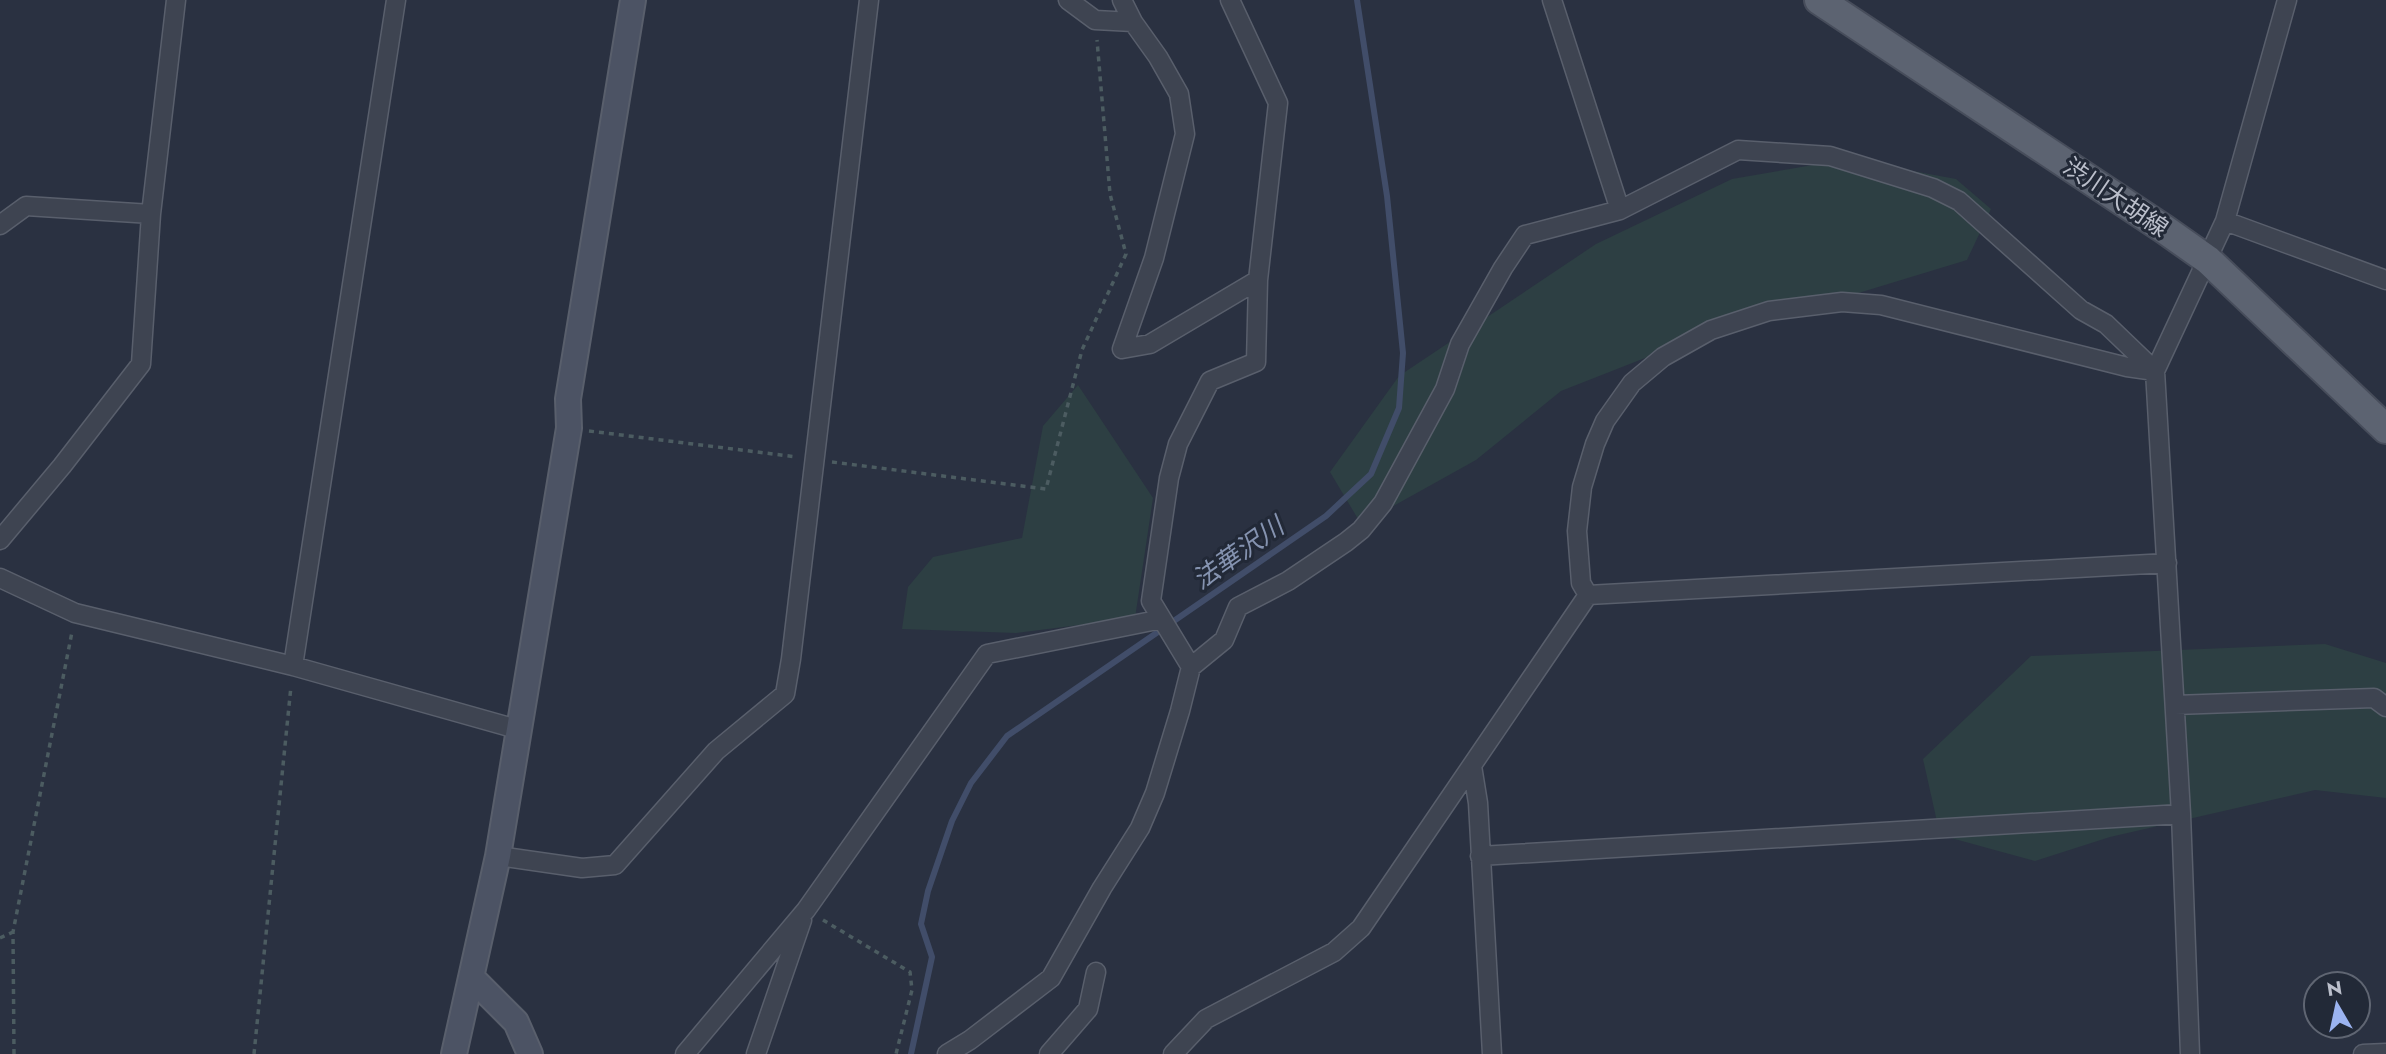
<svg xmlns="http://www.w3.org/2000/svg" width="2386" height="1054" font-family="Jost,'Noto Sans JP',sans-serif">
<style>
.green{fill:#2d3f43}
.lines{fill:none;stroke-linecap:round;stroke-linejoin:round}
.stream{stroke:#414d69;stroke-width:6}
.street-casing{stroke:#595f6c;stroke-width:21}
.secondary-casing{stroke:#595f6c;stroke-width:28}
.primary-casing{stroke:#474d5b;stroke-width:32}
.path{stroke:#4c5c61;stroke-width:3.5;stroke-dasharray:5 5;stroke-linecap:butt}
.street{stroke:#3e4451;stroke-width:18}
.secondary{stroke:#4c5364;stroke-width:24}
.primary{stroke:#5c6371;stroke-width:28}
.labels{text-anchor:middle;dominant-baseline:central;stroke-width:6;stroke-linejoin:round;paint-order:stroke}
.street-label{font-size:24px;fill:#bbbfcb;stroke:#222937}
.water-label{font-size:26px;font-style:italic;fill:#8593b0;stroke:#222937}
</style>
<rect width="100%" height="100%" fill="#2a3141"/>
<path class="green" d="M1848,159L1956,179L1991,209L1967,260L1645,358L1561,391L1476,460L1361,524L1330,472L1399,376L1596,244L1732,179Z
M1078,385L1153,498L1135,618L1016,633L902,629L908,587L933,557L1022,538L1043,426Z
M2325,644L2386,663V798L2315,790L2110,837L2035,861L1940,835L1923,759L2031,656Z"/>
<g class="lines">
<path class="stream" d="M911,1054L932,957L921,924L928,891L952,821L971,783L1007,736L1326,516L1371,474L1399,408L1403,353L1387,196L1357,0"/>
<g class="street-casing">
<path id="street" d="M1068,0L1095,20L1133,22
M1122,0L1133,22L1158,57L1179,94L1185,134L1154,258L1122,349L1150,344L1258,280
M1552,0L1620,210
M2225,221L2386,280
M0,225L26,206L151,214
M0,540L62,466L141,364L151,214L176,0
M0,578L75,613L293,666L520,730
M1588,595L1581,583L1577,531L1582,487L1595,444L1605,421L1632,383L1663,357L1711,330L1769,311L1842,302L1881,305L2127,367L2155,371
M1588,595L2167,563
M293,666L396,0
M1191,667L1151,601L1169,478L1178,444L1210,381L1256,362L1258,280L1278,103L1230,0
M2175,705L2374,698L2386,707
M1472,766L1478,803L1492,1054
M498,856L582,868L615,865L716,751L785,694L791,659L869,0
M1480,856L2181,814
M685,1054L806,910L987,654L1162,619
M756,1054L802,920
M947,1054L970,1040L1051,978L1102,888L1140,828L1155,793L1180,711L1191,667L1224,640L1238,607L1288,581L1346,542L1361,530L1383,503L1445,389L1460,344L1503,268L1525,235L1620,210L1738,150L1830,156L1933,188L1959,201L2081,310L2106,324L2155,371
M1049,1054L1088,1009L1096,972
M1173,1054L1206,1019L1334,952L1361,928L1588,595
M2190,1054L2181,814L2155,371L2225,221L2287,0
M2363,1054L2386,1053"/>
</g>
<g class="secondary-casing">
<path id="secondary" d="M472,978L516,1022L530,1054
M454,1054L498,856L569,428L568,399L633,0"/>
</g>
<g class="primary-casing">
<path id="primary" d="M1819,0L2164,229L2208,260L2386,429"/>
</g>
<path class="path" d="M589,431L797,457
M832,462L1046,489L1082,350L1126,254L1110,194L1097,40
M823,920L910,972L912,990L896,1054
M0,938L13,932
M14,1054L13,932L72,632
M254,1054L291,686"/>
<use href="#street" class="street"/>
<use href="#secondary" class="secondary"/>
<use href="#primary" class="primary"/>
</g>
<g class="labels">
<g class="street-label">
<text transform="translate(2116 197) rotate(34)">渋川大胡線</text>
</g>
<g class="water-label">
<text transform="translate(1238 553) rotate(-35)">法華沢川</text>
</g>
</g>
<g transform="translate(2337 1005) rotate(351)"><circle r="33" fill="#222937" stroke="#5f6572" stroke-width="2"/>
<path d="M0-5L12 26L0 18L-12 26Z" fill="#9bb3f0"/>
<text y="-10" font-size="19" font-weight="bold" text-anchor="middle" fill="#bbbfcb">N</text>
</g>
</svg>
